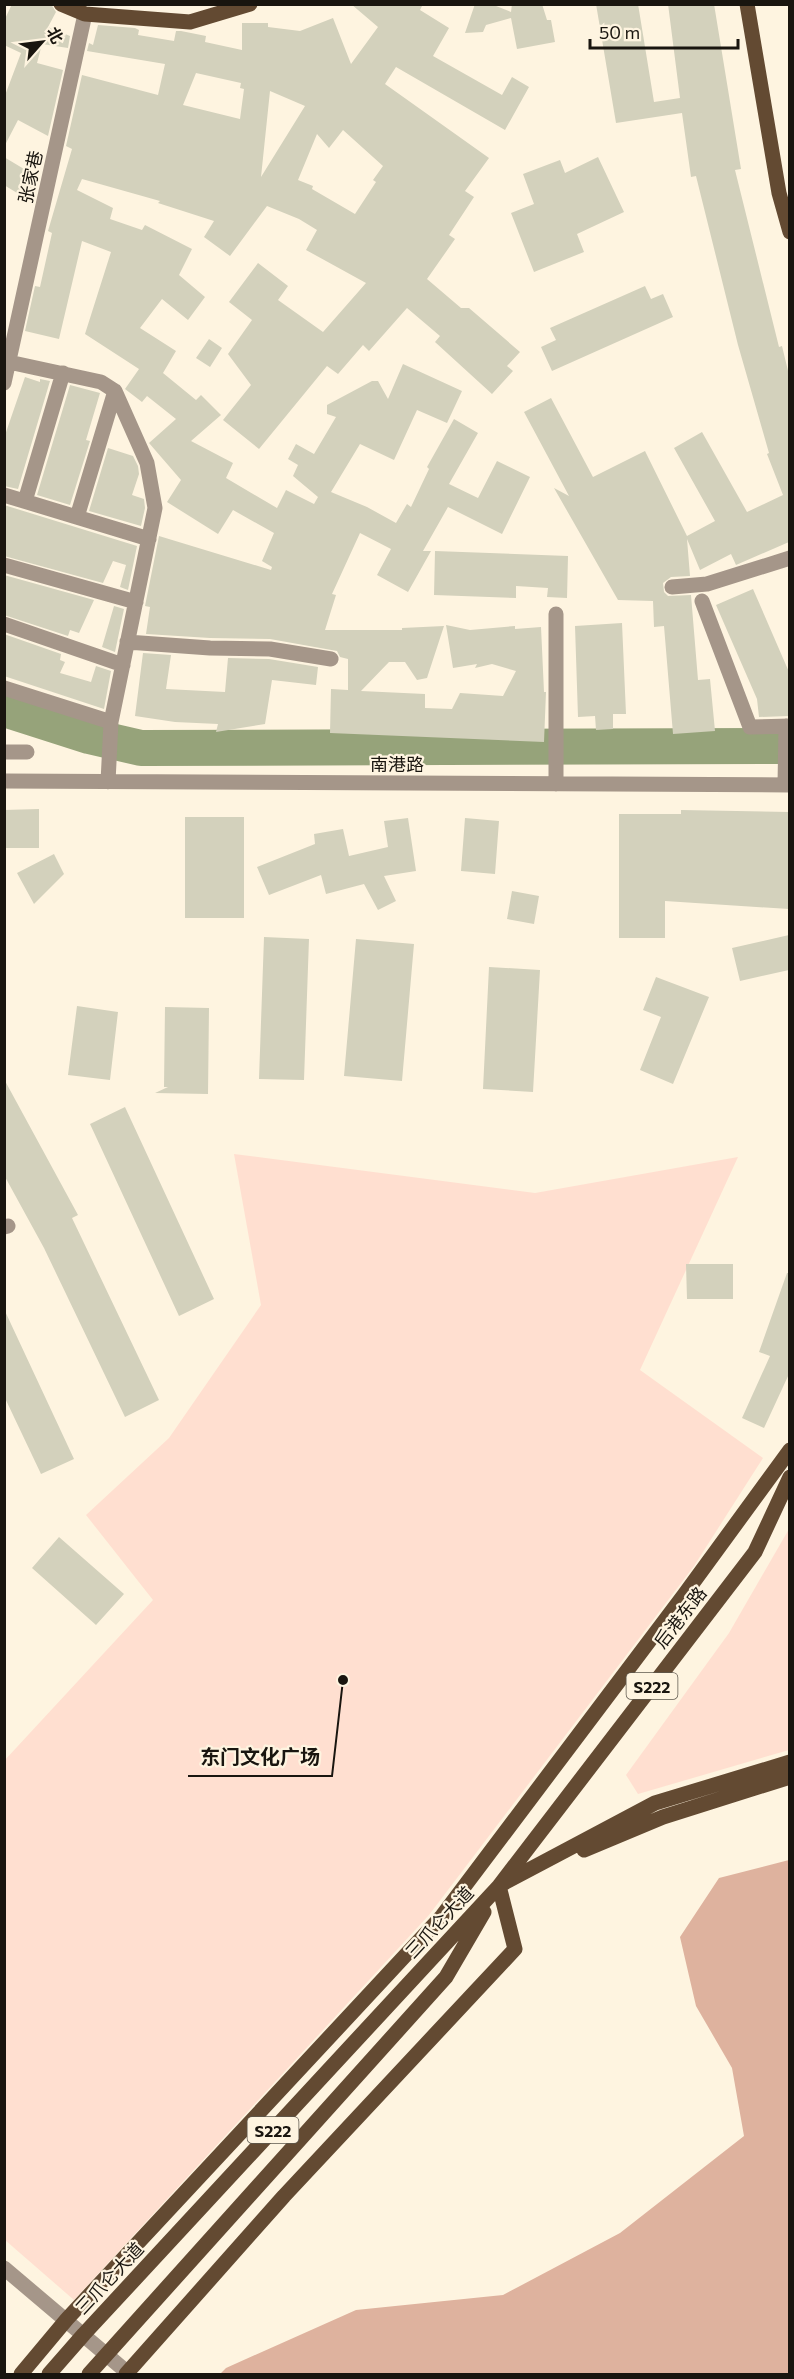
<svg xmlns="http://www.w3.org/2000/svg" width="794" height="2379" font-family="Commissioner,'Noto Sans SC',sans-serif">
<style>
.green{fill:#ffdfd0}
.forest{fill:#deb29e}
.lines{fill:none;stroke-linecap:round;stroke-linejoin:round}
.river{stroke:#96a37a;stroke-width:36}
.building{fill:#d3d1bc;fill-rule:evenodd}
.minor{stroke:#a59689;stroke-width:15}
.major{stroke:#634a32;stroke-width:15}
.labels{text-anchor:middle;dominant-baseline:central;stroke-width:4.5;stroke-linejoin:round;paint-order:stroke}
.shield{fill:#fef4e0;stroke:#5e584e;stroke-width:1.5}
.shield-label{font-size:16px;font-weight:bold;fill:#19150f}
.street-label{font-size:18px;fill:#19150f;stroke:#fef4e0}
.leader{fill:none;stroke:#19150f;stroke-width:2}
.callout-dot{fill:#19150f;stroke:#fef4e0;stroke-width:2}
.callout-label{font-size:20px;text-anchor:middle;font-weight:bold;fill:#19150f;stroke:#fef4e0;stroke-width:4.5;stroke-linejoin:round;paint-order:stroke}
</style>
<rect width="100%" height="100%" fill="#fef4e0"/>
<path class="green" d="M234,1154L535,1193L738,1157L640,1370L763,1458L694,1566L429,1915L74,2300L5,2240L4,1761L153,1600L86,1515L169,1438L261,1305Z
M789,1529V1750L638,1794L626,1775L729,1633Z"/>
<path class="forest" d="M789,1860V2374H220L226,2368L356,2310L503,2295L620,2233L744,2136L732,2068L696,2006L680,1937L719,1878Z"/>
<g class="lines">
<path class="river" d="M4,709L89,736L141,748L790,746"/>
</g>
<path class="building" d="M12,4H51L56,12L48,27L70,36L68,48L42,44L37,63L63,70L48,136L18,120L4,147V98L21,53L4,45V21Z
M351,4H423L420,10L449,28L433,56L502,95L512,77L529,87L505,130L396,67L385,84L489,158L465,191L474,197L449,235L455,239L427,279L461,308H469L520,352L507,366L513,371L492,394L435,342L440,336L407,308L369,351L363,345L338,374L327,366L259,449L223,420L251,385L228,354L252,320L229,302L258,263L288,286L278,300L323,332L366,283L306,250L317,230L299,219L267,206L230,256L204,237L214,221L158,203L160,201L82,179L77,190L113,208L110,219L142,230L145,225L192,249L179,275L205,297L188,320L162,299L140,328L176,351L163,373L196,400L201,395L221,415L191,441L233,463L226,478L277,508L286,490L314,504L318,497L293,476L298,465L288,459L296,444L314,454L336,417L327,414V405L372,381H378L388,399L403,364L462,391L447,423L417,410L394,460L360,444L331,492L367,507L396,523L407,504L411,507L429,469L427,467L454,419L478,433L449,484L478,498L497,461L530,477L502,534L448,507L423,551H431L408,592L377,575L391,549L360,533L332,594L336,595L325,630H402V628L444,626L427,678L417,680L405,662H389L361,691L425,694V708L452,709L460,693L503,696L516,671L492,664L475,668L477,664L453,668L446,625L470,630L515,626V629L541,627L544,692H546L544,742L330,733L331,689L348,690V659L340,657L337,651L270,639L210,638L146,634L150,607L145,606L159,536L271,570L272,567L262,561L274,533L233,510L218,534L167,502L181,480L149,443L176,419L147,396L142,402L125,389L139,369L85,334L111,252L82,241L59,339L25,331L35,286L40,287L52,233L48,231L72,149L66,146L82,75L158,95L165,64L87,51L89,43L93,45L98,25L135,28L139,30L138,35L174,41L176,31H181L206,36L205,42L242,50V23H268V27L300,31L333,18L351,64L378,27ZM196,73L241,83L240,88L244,89L240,119L183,105ZM270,91L305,106L261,177ZM343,130L383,166L373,180L376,182L355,214L312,189L313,186L298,180L317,134L329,148Z
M475,4H491L511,12L512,4H542L547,20H551L555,42L517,49L511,18L486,25L483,32L465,33Z
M596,4H638L654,102L680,98L668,4H714L741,169L735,170L779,347L782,346L789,375V542L736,565L731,554L700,570L687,539L690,576L671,577L663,583L664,592L668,596L691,595L698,680L710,679L715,731L673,734L664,626L654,627L653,601L618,600L554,488L569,496L524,412L551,398L593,477L645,451L687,536L715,521L674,448L702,432L747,512L783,495L767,454L769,453L738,345L696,176L691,177L682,113L616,123Z
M4,157L39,178L27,199L4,185Z
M598,157L624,212L577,234L584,252L534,272L511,213L534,204L523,174L560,160L565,173Z
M645,286L651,299L663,294L673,317L552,371L541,347L556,340L550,328Z
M209,339L222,348L210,367L196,358Z
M25,377L40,382V379L50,381L18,489L4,486V438Z
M70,385L100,393L86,440L90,441L70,505L37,495Z
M108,448L133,456L138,466L139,474L132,495L144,499L145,508L141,526L89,511Z
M4,505L137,546L128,590L120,587L126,565L113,561L103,583L4,556Z
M435,551L568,556L567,598L547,597L548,588L516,586V598L434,595Z
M4,575L94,600L79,633L70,630L68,636L4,615Z
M753,589L789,672V716L759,717L757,699L716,605Z
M114,606L124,609L115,652L102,647Z
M622,623L626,714H613V729L596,730L595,716L578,717L575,626Z
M4,634L61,654L60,660L65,662L60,673L91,682L96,666L111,671L104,709L4,676Z
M143,653L171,655L166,689L225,692L228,658L269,659L318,667L316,685L272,680L265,724L216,732L218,724L175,722L135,716Z
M39,809V848H4V810Z
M681,810L789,812V909L665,901V938H619V814H681Z
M185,817H244V918H185Z
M408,818L416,871L384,876L396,901L378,910L364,884L326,894L321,875L269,895L257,867L315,844L314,834L343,829L349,856L388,847L384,821Z
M465,818L499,821L495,874L461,871Z
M54,854L64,874L34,904L17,873Z
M512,891L539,896L534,924L507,919Z
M789,935V970L740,981L732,948Z
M264,937L309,939L304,1080L259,1079Z
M356,939L414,944L402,1081L344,1076Z
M489,967L540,970L533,1092L483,1089Z
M656,977L709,997L673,1084L640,1070L661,1017L643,1010Z
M77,1006L118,1012L110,1080L68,1075Z
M165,1007L209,1008L208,1094L155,1093L168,1087H164Z
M4,1079L78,1215L72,1218L159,1400L125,1417L44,1248L4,1175Z
M125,1107L214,1299L179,1316L90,1124Z
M686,1264H733V1299H687Z
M787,1273H789V1374L764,1428L742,1418L770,1356L759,1352Z
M4,1309L74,1459L41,1474L4,1396Z
M59,1537L124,1594L96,1625L32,1568Z"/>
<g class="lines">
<path class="minor" d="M4,361L101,382L115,391L147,463L155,508L111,722L108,782
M4,383L85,14
M4,495L149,539
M25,501L63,373
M77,517L115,391
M4,565L136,602
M672,587L707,584L790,558
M702,601L750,727L790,726
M556,614V784
M4,624L123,665
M127,642L210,648L270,649L331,659
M4,688L111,722
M4,752H27
M4,781L790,785
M785,785L786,726
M4,1227L8,1226
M4,2268L128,2373"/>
<path class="major" d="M61,4L85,14L190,22L250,4
M747,4L779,193L790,232
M584,1850L663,1817L790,1777
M504,1883L655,1803L790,1762
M21,2374L67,2319L442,1916L684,1595L790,1450
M49,2374L84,2334L499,1886L755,1552L790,1477
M89,2374L446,1977L484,1912
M126,2374L284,2196L515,1949L499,1886"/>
</g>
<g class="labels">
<g class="shield">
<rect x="626.5" y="1673" width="51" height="26" rx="4.5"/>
<rect x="247.5" y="2117" width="51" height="26" rx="4.5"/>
</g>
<g class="shield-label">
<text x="652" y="1686">S222</text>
<text x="273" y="2130">S222</text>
</g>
<g class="street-label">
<text transform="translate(30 177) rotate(-78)">张家巷</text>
<text x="397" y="764">南港路</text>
<text transform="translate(680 1617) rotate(-52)">后港东路</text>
<text transform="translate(439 1922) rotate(-47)">三爪仑大道</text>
<text transform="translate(109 2278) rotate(-47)">三爪仑大道</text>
</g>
</g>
<path class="leader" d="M343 1680L332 1776H188"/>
<circle class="callout-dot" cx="343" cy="1680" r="6"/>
<g class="callout-label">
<text x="260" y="1764">东门文化广场</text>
</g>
<rect width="794" height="2379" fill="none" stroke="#19150f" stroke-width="12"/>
<g transform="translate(42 42) rotate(62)" stroke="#fef4e0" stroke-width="4.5" paint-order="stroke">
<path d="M0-4.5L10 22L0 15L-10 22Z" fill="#19150f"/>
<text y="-9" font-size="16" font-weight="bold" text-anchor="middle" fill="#19150f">北</text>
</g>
<path d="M590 39v9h148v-9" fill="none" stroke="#19150f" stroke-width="3"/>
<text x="599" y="39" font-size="18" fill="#19150f" stroke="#fef4e0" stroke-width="4.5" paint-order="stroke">50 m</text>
</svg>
